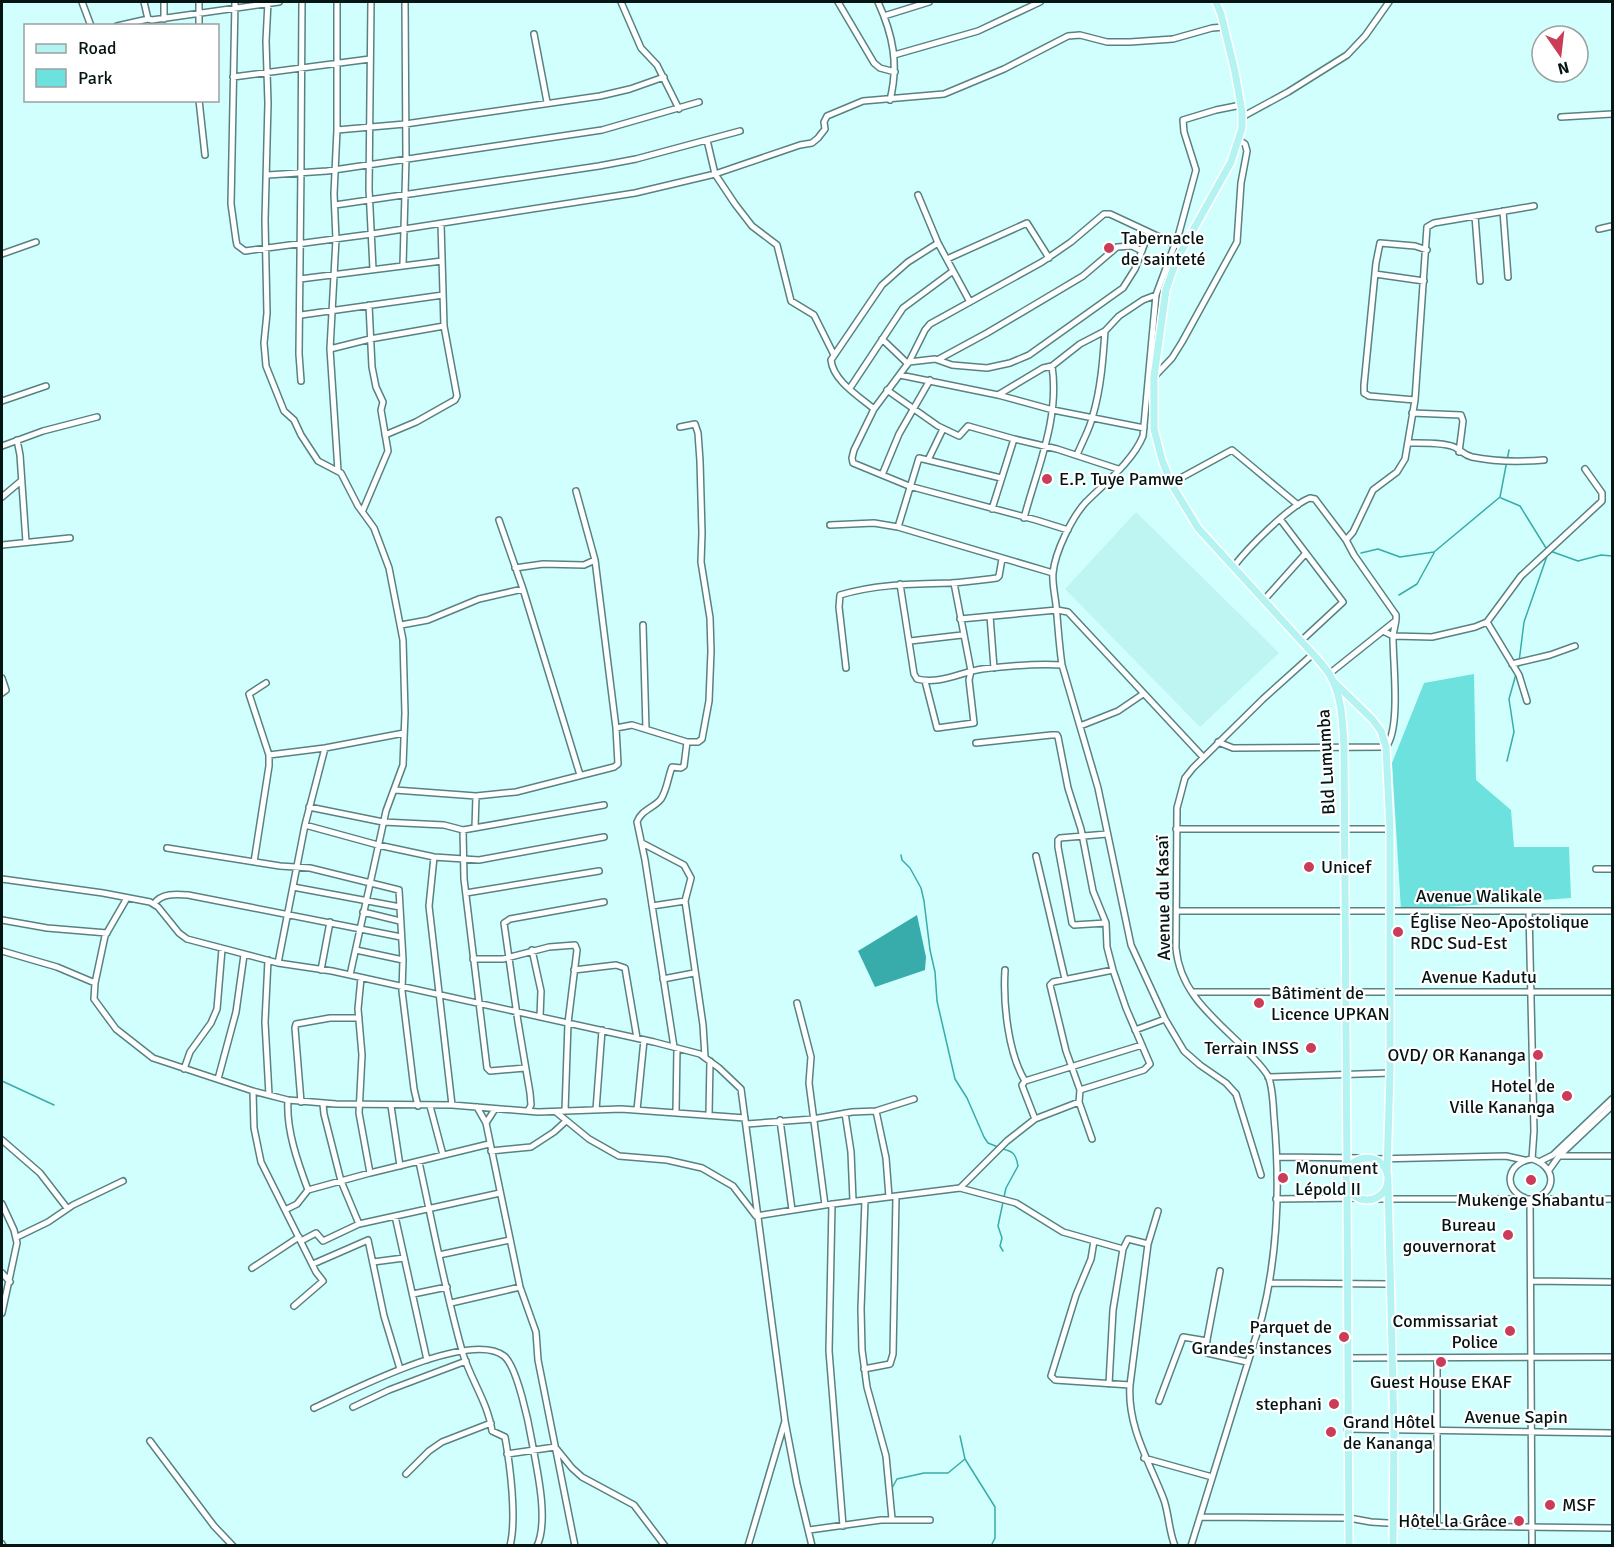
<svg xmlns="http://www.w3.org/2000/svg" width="1614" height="1547" font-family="Signika,sans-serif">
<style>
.built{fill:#bef5f2}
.green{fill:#6ce1de}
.water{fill:#37acaa}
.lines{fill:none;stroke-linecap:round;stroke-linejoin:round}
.stream{stroke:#37acaa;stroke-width:1.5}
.minor-casing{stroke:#588281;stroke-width:8}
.major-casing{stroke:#fff;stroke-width:10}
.minor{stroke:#fff;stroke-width:5}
.major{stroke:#b3f3f1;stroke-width:7}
.poi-dot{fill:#cb3c59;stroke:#fff;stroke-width:2}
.labels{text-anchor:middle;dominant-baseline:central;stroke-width:4.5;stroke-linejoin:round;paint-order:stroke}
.poi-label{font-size:18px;fill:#041514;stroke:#fff;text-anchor:start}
.street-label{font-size:18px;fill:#041514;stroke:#fff}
</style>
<rect width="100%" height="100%" fill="#d1fffd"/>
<path class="built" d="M1136,512L1279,653L1200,727L1065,589Z"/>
<path class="green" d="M1474,674L1476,780L1511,810L1514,847H1569L1571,898L1401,910L1392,763L1424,683Z"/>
<path class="water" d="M917,915L926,957L925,970L875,987L858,951Z"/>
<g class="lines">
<path class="stream" d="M1501,498L1520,506L1546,548
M1550,551L1578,561L1601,555L1612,556
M1361,553L1378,549L1400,557L1434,552L1500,497L1509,450
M1399,595L1417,584L1434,553
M1518,670L1524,622L1547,556
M1507,761L1514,732L1509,699L1516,674
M901,855L902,860L910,868L921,888L924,901L930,950L935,972L937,1001L955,1079L967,1098L984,1137L988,1143L998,1147
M2,1081L54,1105
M1002,1149C1014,1151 1016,1155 1018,1166L1006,1188L1004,1197
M1003,1202L998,1226L1002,1238L1000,1246L1003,1251
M960,1436L965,1459L995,1507V1538L991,1546
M892,1488L897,1479L924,1473H948L965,1459"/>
<g class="minor-casing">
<path id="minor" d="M82,2L91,26
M144,2L148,19L152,20L279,2
M164,2V19
M235,2L231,204L236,240L237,245L245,251L372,234L635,193L715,174L800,145L812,143L818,138L825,129L824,122L827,116L863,101L944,94L1004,69L1068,36L1080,35L1107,42H1130L1173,39L1212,28L1224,27
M268,2L266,41L268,103L265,220L267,313L264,343L266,366L284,411L294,420L301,435L318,461L341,473L358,506L374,528L389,568L403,640L405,713L403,765L386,811L350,975
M337,2V130L334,194L336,239L330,349L338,471
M371,2L369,189L373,269
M621,2L641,48L657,65L679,109
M838,2L874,63L880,68L895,72
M878,2C893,35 899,64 890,100
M884,16L929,2
M117,26L148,19
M199,26V2
M534,34L547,102
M894,55L978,31L1040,2
M233,77L370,59
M199,100L205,155
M1242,117L1288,92L1347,55L1365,36L1389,2
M1561,117L1612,114
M337,130L405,124L600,96L630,89L664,77
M707,140L715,174L735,204L752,226L777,245L791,301L814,315L834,355
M268,175L327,171L602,130L699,102
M918,195L938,243L970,302
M335,205L599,166L636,159L740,131
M1503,211L1508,277
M1475,216L1480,281
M1599,229L1612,226
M1175,244L1156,295L1143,436C1133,461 1105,483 1086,502C1072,517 1055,552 1053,573C1052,583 1055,595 1056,605C1058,625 1059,645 1062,665L1098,788L1131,945L1165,1019L1184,1051L1200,1065L1226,1083L1236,1094L1261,1175
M1176,244L1196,170L1184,132L1183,120L1216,110L1241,105
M2,254L36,242
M947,259L1027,223L1049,258
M403,265L406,158L405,2
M1375,274L1424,281
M300,279L442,261
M301,315L443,295
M882,339L907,363
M330,349L370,339L444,326
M939,359L987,333L1083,276L1117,247L1132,246L1142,251
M909,362L935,359L952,365L987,368L1010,363L1029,355L1123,288L1135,269L1149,232
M900,375L998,395L1053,410L1144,428
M1154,377L1172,358L1182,342L1237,242L1241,183L1247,151L1245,144L1239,140
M301,381L299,354C301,237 301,119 302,2
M850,388L903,308L953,271
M887,390L938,426L959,436L968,426L1014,439
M998,395L1043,368L1052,366L1080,344L1105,331L1119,316L1143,300L1156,295
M1415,400L1369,396L1364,393V385L1376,263L1380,243L1415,246L1427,250
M2,401L46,386
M874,409C860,397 833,381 831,360L882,285L908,262L938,243
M1412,413L1461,415L1463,421L1459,452
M385,435L416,422L455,400L457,396L444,326L441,224
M17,440L20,455L26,542
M1408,443C1420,443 1447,442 1456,448C1462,451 1464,455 1472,457C1496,462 1520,462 1544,460
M2,446L43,431L97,417
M1077,455C1082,442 1090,429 1093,415C1101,388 1103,359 1105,331
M928,460L943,429
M882,475L899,434L930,380
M1172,485L1177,480L1232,450L1298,505
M2,497L21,481
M992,509L1014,439L1057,449L1118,469
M363,510L388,451L381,410L383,402L376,387L372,367L369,305
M1024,518C1037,469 1060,418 1052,366
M1280,519L1343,602L1301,641
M499,520L523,589L580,775
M830,525L874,523L898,527L1053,573
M898,527L919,458L1001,478
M1068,530L1036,520L909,486L853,463L852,458L854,450L874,409L909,362L925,330L930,324L1042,262L1071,242L1104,214H1110L1183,248
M1346,540L1353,532L1373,490L1397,472L1405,459L1415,400L1427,227L1434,223L1534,206
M2,545L70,538
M515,568L543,564L584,565L595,560
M900,584L914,674L917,679C939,685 961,672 982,669C1007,666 1036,663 1062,665
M1264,600L1306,553
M990,616L994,668
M960,619L1057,610L1068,612L1203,757
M1487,622L1519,675L1527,701
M401,625L428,620L479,599L523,589
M643,625L646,729
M1383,631L1393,636L1432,637L1475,627L1487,622L1521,576L1602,501V493L1585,469
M910,641L962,635
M1512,664L1550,655L1575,646
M846,668L839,607L840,595C876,584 913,584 951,583C966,582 981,580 997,578L999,576L1002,559
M1329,674L1394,622
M2,678L6,690L2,693
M925,681L937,728L974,723L969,680L971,671L954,583
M266,683L249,694L269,755L325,748L404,733
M1080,726L1118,711L1143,694
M616,728L632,725L687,742
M1218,742L1233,748L1386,747C1401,728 1393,663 1393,638C1393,630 1397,622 1396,615L1354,555L1346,540L1315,499L1310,498C1289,506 1248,548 1234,566
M976,743L1051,735H1057L1058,737L1068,788L1081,829L1093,891L1106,923L1107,947L1113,970L1126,1008L1150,1064L1144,1070L1080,1090
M395,790L476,796L516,792L614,767L618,764L616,728L595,560L576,491
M309,807L383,822L444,825L463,830L604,805
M305,825L378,845L434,857L479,860L604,837
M475,828L476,796
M1176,829H1390
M463,830L464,879L487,1068L490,1071L525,1068
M642,843L684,865L691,878L685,901L703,1025L705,1057
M167,848L280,866L310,868L399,890L403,960L402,991L414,1089L418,1106
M1036,856L1065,979
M434,857L429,906L452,1105
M254,862L269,766V755
M1596,869H1612
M2,879L103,893L150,902L158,907L179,933L187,939L278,963L332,971L654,1042L700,1054L719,1068L741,1089L785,1421L797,1484L812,1546
M293,887L400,907
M466,893L599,871
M127,898L105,936L95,983L94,999L116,1029L153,1058L253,1091L288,1100L336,1104L452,1105L538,1112L621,1109L745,1118
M154,904C161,893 176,894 188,895L401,937
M652,906L685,901
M1177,911H1612
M1529,911L1534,1131L1532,1159
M363,912L400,921
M2,920L47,928L107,933
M1106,923L1074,925L1072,923L1058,847V840L1060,838L1107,834
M356,950L403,960
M532,950L541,991L540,1017
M2,951L57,967L95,983
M473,959H503L549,947L575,945L577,950L568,1023L565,1111
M268,960L265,1022L269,1095
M278,963L305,825L325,748
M321,970L330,922
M574,970L616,965L625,968L637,1038
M1005,970C1003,1003 1008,1053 1025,1081
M361,978L358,1009L362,1055L359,1113L370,1173
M663,979L694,973
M1192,992H1612
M797,1003L811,1057L809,1083L825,1205
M1135,1030L1165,1019
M674,1047L645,860L637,822C641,810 654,808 661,799C667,790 668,777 672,767L681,768L684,766L687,742H698L702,739L709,701L711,651L710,618L701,562L702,533L700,461L698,433L695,424L680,427
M184,1069L190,1052L211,1023L217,1009L222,949
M1268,1077L1390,1073
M218,1079L236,1012L244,955
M253,1091L254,1128L261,1162L316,1272L323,1281L294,1306
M288,1100C286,1130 298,1163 308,1190
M301,1102L295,1028L296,1024L330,1018H359
M323,1104L324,1114L341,1181L359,1224
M391,1106L400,1166
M430,1106L443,1155
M477,1107L486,1123L520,1287L536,1332L538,1360L575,1546
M596,1110L602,1030
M637,1110L644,1040
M528,1111L531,1105L530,1093L518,1022L504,923L510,919L604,902
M876,1111L886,1158L889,1197
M556,1112L589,1139L619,1156L667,1160L702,1168L733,1186L756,1216L825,1205L960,1188L1016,1203L1063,1232L1123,1249L1128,1239L1148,1244
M676,1112L677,1048
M845,1113L851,1152L853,1201
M709,1114L710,1061
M1035,1119L1023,1088L1022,1085L1025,1081L1142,1045
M780,1120L792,1210
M486,1123L495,1109
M746,1124L813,1119L852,1112L876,1111L914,1099
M1092,1139L1079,1102L1080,1090L1066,1051L1050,985L1053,982L1113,970
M2,1140L40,1173L67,1208
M491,1151L531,1147L554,1132L566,1121
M1560,1156H1612
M1277,1157L1361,1158
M1375,1159L1506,1156L1524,1160
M1541,1161L1553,1155L1612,1099
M419,1162C433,1226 445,1291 463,1354C471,1380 488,1403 492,1431L505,1437C510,1465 517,1518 510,1546
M1549,1170L1559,1156L1612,1106
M960,1188L1007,1141L1035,1119L1079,1102
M1540,1198L1562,1200L1612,1199
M1276,1199L1359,1198
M1374,1199H1535C1558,1190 1555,1166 1532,1159C1508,1162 1501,1188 1525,1198
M1530,1199L1532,1546
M865,1200L861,1309L862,1350L867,1387L886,1456L892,1519
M2,1204L14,1230L17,1243L2,1313
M832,1204L829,1351L843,1526
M285,1210L297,1204L308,1190L370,1173L489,1144
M1158,1211L1148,1244L1130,1385C1127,1427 1150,1463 1164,1500C1169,1515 1169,1532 1175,1546
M395,1216L427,1360
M17,1237L48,1222L73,1205L123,1181
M301,1241L316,1233L323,1241L359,1224L500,1193
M1094,1241L1091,1259L1076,1295L1051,1376L1055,1380L1130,1385
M439,1255L510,1240
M373,1262L404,1258
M313,1264L368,1240L384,1316L400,1369
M252,1268L299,1237
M1220,1271L1206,1345L1207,1353L1247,1362
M2,1273L10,1282
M1531,1281L1612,1282
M1270,1283L1390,1284
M413,1294L447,1287
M451,1303L520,1287
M1347,1358L1612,1357
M1437,1358V1526
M864,1369L890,1364L893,1354L896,1197
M1109,1384L1113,1310L1123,1249
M1159,1401L1183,1337L1207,1341
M353,1407L389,1390L466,1361
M314,1408C349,1392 470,1329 504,1356C517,1366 529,1424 532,1442C537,1470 549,1520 537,1546
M1347,1429L1612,1433
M150,1441L214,1526L233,1546
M507,1454L555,1447L572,1468L582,1477L634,1505L665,1546
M1144,1458L1212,1477
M406,1474L429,1451L442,1442L491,1423
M1200,1517L1349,1518L1371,1522L1437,1526L1612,1528
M809,1530L881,1520H930
M2,1544L3,1546
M748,1546L785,1421
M1191,1546L1262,1317C1278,1253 1280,1183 1274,1117C1273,1104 1273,1087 1268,1076C1263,1067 1254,1059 1247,1051C1217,1020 1180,995 1176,948L1177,808L1185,778L1193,768L1263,699L1313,654"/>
</g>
<g class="major-casing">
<path id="major" d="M1216,2L1221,14L1235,72L1242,112V128L1231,162L1176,261L1166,290L1154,377V429L1162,460L1172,485L1198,528L1313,654C1319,661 1326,668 1331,677C1342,697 1343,725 1344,748L1347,1173
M1335,683L1372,719L1381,731L1386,747L1390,829V1073L1387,1171
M1346 1179a21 21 0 1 1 42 0a21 21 0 1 1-42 0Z
M1388,1184L1394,1431L1393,1546
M1347,1185L1349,1546"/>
</g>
<use href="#minor" class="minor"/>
<use href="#major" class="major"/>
</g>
<g class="poi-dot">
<circle cx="1109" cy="248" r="6"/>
<circle cx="1047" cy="479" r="6"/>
<circle cx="1309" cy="867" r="6"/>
<circle cx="1398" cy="932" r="6"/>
<circle cx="1259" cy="1003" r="6"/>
<circle cx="1311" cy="1048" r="6"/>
<circle cx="1538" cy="1055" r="6"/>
<circle cx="1567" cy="1096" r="6"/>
<circle cx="1283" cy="1178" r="6"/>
<circle cx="1531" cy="1180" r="6"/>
<circle cx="1508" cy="1235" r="6"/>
<circle cx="1510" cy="1331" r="6"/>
<circle cx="1344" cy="1337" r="6"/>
<circle cx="1441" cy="1362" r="6"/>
<circle cx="1334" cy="1404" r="6"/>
<circle cx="1331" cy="1432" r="6"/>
<circle cx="1550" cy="1505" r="6"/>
<circle cx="1519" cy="1521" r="6"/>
</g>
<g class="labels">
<g class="poi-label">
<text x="1121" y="238">Tabernacle<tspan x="1121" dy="21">de sainteté</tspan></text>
<text x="1059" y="479">E.P. Tuye Pamwe</text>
<text x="1321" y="867">Unicef</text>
<text x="1410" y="922">Église Neo-Apostolique<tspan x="1410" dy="21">RDC Sud-Est</tspan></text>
<text x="1271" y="993">Bâtiment de<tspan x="1271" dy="21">Licence UPKAN</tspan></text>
<text x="1299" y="1048" text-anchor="end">Terrain INSS</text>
<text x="1526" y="1055" text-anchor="end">OVD/ OR Kananga</text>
<text x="1555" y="1086" text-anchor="end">Hotel de<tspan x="1555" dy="21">Ville Kananga</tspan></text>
<text x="1295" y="1168">Monument<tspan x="1295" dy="21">Lépold II</tspan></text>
<text x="1531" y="1200" text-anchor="middle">Mukenge Shabantu</text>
<text x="1496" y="1225" text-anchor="end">Bureau<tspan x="1496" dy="21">gouvernorat</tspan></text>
<text x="1498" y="1321" text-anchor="end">Commissariat<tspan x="1498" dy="21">Police</tspan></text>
<text x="1332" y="1327" text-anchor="end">Parquet de<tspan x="1332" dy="21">Grandes instances</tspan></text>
<text x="1441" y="1382" text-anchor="middle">Guest House EKAF</text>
<text x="1322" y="1404" text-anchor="end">stephani</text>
<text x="1343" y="1422">Grand Hôtel<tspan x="1343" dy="21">de Kananga</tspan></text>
<text x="1562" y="1505">MSF</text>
<text x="1507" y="1521" text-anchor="end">Hôtel la Grâce</text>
</g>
<g class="street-label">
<text transform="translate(1326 762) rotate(-93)">Bld Lumumba</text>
<text x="1479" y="896">Avenue Walikale</text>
<text transform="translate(1163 898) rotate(-91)">Avenue du Kasaï</text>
<text x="1479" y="977">Avenue Kadutu</text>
<text x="1516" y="1417">Avenue Sapin</text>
</g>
</g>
<rect width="1614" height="1547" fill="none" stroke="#041514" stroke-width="6"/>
<rect x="24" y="24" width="195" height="78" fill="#ffffff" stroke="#9ba1a1" stroke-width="1.5"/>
<rect x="36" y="44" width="30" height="9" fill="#b3f3f1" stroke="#9ba1a1" stroke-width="1.5"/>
<text x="78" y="54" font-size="18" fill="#041514">Road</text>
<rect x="36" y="69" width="30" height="18" fill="#6ce1de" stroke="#9ba1a1" stroke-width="1.5"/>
<text x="78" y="84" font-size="18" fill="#041514">Park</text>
<g transform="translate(1560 54) rotate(166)"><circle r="28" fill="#ffffff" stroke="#9ba1a1" stroke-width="1.5"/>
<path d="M0-4.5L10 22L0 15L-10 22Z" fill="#cb3c59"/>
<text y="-9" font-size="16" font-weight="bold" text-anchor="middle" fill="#041514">N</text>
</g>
</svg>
